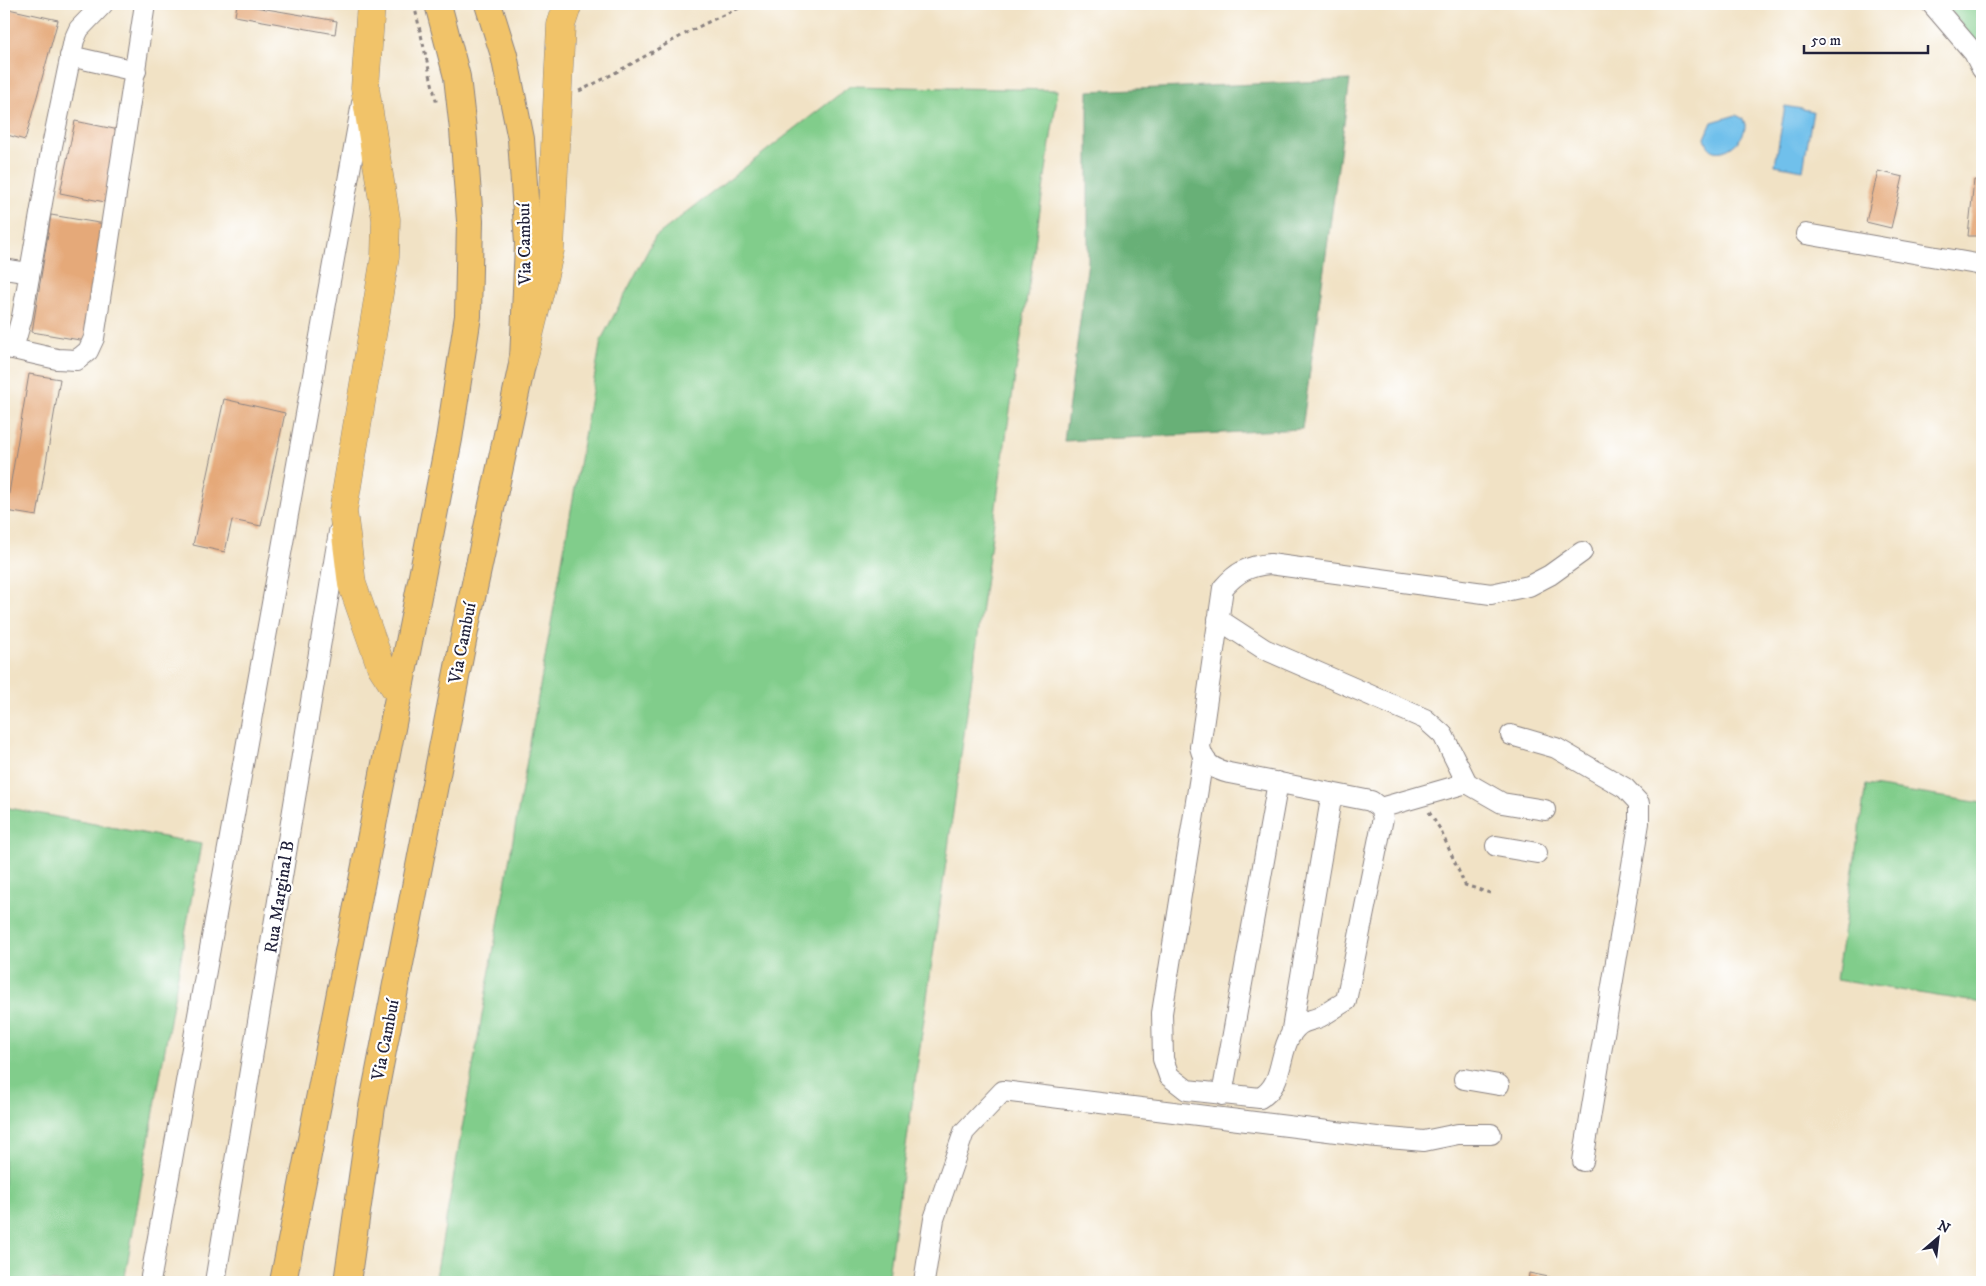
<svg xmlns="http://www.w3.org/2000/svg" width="1986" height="1286" font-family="'IM FELL DW Pica',serif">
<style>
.green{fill:#81cd8b;stroke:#527863}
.forest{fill:#68b077;stroke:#456959}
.water{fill:#70c0eb;stroke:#497193}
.building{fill:#e5a979}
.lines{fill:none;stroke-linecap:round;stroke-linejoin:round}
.minor-casing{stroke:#8a8280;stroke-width:22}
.major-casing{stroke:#8a8280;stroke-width:28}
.highway-casing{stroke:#8a8280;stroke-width:29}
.path{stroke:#8a8280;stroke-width:3;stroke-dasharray:4 4;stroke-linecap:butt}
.minor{stroke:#fff;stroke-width:20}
.major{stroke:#f1c369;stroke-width:26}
.highway{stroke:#f1c369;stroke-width:28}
.labels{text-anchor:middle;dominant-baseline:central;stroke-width:4.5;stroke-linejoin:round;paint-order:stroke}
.street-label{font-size:18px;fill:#22223b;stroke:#fff}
</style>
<rect width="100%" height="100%" fill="#fff"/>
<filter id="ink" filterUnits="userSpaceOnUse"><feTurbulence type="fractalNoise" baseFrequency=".02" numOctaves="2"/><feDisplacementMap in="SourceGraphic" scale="10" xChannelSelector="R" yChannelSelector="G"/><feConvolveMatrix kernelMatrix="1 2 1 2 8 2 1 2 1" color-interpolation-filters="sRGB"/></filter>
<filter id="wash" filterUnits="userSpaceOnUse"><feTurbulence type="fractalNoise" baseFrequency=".0096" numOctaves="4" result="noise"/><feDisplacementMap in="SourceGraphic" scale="20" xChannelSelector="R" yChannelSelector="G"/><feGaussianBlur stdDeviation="1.12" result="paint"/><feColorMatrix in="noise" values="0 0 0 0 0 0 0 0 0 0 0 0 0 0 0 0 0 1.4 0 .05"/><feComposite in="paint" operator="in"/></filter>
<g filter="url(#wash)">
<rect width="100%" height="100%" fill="#f1e2c5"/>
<path class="green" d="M1948,4H1982V52L1948,7Z
M850,86L1058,90L1002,464L887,1282H435L601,340L655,237Z
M1866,785L1982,803V1003L1836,980Z
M4,807L201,844L124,1282H4Z"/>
<path class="forest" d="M1350,80L1302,429L1064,441L1088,261V91Z"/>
<path class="water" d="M1785,106L1813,111L1803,170L1775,165Z
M1736,115L1742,118L1745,124C1747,143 1711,167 1705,138L1712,122Z"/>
<g id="blocks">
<path class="building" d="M237,4L337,21L335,34L235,16Z
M4,8L58,20L25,140L4,134Z
M75,121L119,130L105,202L60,193Z
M1878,171L1903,177L1891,228L1866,222Z
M1974,180L1982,181V236H1968Z
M51,215L105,224L86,341L32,332Z
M29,374L60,379L37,516L6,511Z
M224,399L285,413L261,526L232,520L225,552L193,545Z
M1529,1273L1568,1281V1282H1528Z"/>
</g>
</g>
<g filter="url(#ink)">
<use href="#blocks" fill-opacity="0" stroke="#8a8280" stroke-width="1"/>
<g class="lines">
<g class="minor-casing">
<path id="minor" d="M1932,4L1974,53L1982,69
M70,56L136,71
M1806,234L1982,265
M4,269L29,273
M4,348L13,349L22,317L52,146L74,40L79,29L103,4
M13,349L57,359L77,360L88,351L94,338L145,4
M1218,619L1264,649L1425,719L1443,735L1467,783
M1511,735L1556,748L1625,788L1639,803V823L1583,1161
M1203,758L1162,1013L1163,1059L1169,1076L1187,1090L1260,1098C1284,1085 1278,1055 1291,1034C1302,1019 1306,1023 1320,1017C1329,1012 1337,1006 1346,1001L1383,818L1380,808L1371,801L1229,773C1213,769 1204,764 1200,747L1223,588C1237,572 1248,566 1270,564L1491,594L1529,586L1550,575L1582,552
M1380,808L1467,783L1502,803L1545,810
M1496,846L1537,853
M1291,1035L1332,793
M1464,1079L1499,1085
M1222,1095L1278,782
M150,1282L362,103
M215,1282L339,532
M924,1282L934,1219L964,1132L1003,1091L1377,1137L1424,1141L1458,1134H1491"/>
</g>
<g class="major-casing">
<path id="major" d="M283,1282L449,439L468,316L470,221L463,130L457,77L438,4
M347,1282L372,1107L467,621L523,360L528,243L521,139L504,55L488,4"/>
</g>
<g class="highway-casing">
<path id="highway" d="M371,4L365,88L386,219L385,257L343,511L352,584L381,666L399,694
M523,360L550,250L561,25L568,4"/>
</g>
<path class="path" d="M414,4L437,105
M579,91C637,64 690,26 750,4
M1429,812L1440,829L1465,885L1490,893"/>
<use href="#minor" class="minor"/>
<use href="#major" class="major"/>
<use href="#highway" class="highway"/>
</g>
</g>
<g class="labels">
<g class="street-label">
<text transform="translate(525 244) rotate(-91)">Via Cambuí</text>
<text transform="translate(463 643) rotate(-79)">Via Cambuí</text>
<text transform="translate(280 897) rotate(-81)">Rua Marginal B</text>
<text transform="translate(386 1040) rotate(-79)">Via Cambuí</text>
</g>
</g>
<rect width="1986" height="1286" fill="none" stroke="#fff" stroke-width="20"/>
<g transform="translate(1938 1238) rotate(28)" stroke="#ffffff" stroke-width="4" paint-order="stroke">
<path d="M0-4L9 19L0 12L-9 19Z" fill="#22223b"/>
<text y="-8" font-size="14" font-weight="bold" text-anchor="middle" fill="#22223b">N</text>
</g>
<path d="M1804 45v8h124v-8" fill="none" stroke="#22223b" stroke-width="2.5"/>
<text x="1811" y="45" font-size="15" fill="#22223b" stroke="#ffffff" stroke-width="4" paint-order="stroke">50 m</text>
</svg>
